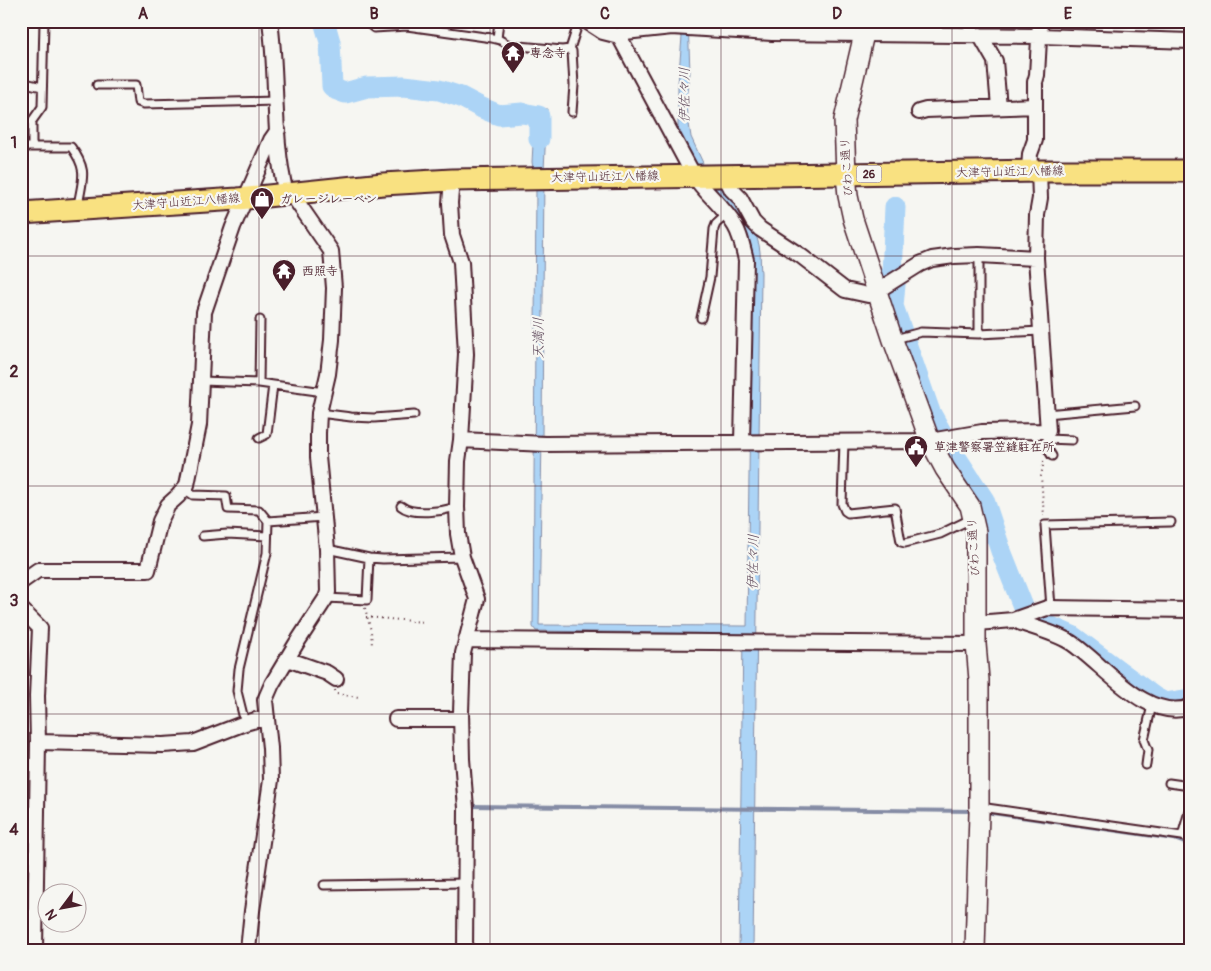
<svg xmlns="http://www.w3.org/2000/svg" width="1211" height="971" font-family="Pangolin,'Klee One',sans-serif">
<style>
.water{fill:#acd4f6;stroke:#858ca5}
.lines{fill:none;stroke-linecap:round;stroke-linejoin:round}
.stream{stroke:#858ca5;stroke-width:4}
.river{stroke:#acd4f6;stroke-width:21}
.lane-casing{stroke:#4a1f2b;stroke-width:11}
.street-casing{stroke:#4a1f2b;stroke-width:18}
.secondary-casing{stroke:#4a1f2b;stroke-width:22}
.primary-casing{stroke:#4a1f2b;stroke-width:25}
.path{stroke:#4a1f2b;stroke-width:2;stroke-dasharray:1 4;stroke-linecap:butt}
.lane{stroke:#f6f6f2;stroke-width:7}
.street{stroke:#f6f6f2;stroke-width:14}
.secondary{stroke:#f6f6f2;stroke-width:19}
.primary{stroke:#f9e181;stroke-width:21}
.grid{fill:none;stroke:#4a1f2b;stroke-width:1;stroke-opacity:0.55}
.labels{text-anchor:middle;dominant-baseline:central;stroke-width:4.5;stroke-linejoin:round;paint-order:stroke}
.shield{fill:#f6f6f2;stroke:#7e6067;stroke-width:1}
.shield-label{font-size:11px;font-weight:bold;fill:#4a1f2b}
.poi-label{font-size:12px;font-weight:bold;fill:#4a1f2b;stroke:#f6f6f2;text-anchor:start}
.street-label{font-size:12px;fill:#4a1f2b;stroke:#f6f6f2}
.water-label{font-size:14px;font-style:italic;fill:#624c5e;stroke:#f6f6f2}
.neatline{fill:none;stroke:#4a1f2b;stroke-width:2}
.grid-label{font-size:16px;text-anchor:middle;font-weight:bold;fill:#4a1f2b}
</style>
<rect width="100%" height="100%" fill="#f6f6f2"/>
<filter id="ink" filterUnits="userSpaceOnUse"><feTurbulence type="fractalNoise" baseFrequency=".02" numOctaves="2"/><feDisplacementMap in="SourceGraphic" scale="10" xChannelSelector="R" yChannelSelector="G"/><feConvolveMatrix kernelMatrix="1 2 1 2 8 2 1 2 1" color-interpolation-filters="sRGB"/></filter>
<g filter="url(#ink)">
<path class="water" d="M688,21L690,72L687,101L688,117L691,137L703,163L694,169L678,131V84L682,37L678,31Z
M535,108L547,109L544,170L542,436L539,625L747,626L751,324L750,256L711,190L718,183C735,202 753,219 759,245C761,254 760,264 761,273L753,950H739L743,634L536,631L533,627L536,186L532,162Z"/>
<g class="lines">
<path class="stream" d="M460,639L464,621
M468,806L973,811
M985,812L1174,839L1190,845
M1187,878L1190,857"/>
<path class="river" d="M324,21L330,42L332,86L337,90L345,93L367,87L404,86L439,90L461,97L482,108L499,115L522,113L539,116V139
M895,207L892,275L895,285L893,306L930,412L950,448L984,500L1001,551L1024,609L1030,618L1072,636L1154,697L1165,703L1190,699"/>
<g class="lane-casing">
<path id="lane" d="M369,21V24L374,28L407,26L492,38L500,40L509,45L562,50L570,49L579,21
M497,39L499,21
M570,49L572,51L574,85L572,112
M21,82L42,87
M97,85H136L138,102L144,104L276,101
M21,147H71C89,171 82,179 78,206
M32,147V121L42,107L44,21
M979,255V334
M701,318L710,277L714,229L716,224L726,215
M895,339L921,332L979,334L1041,331
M201,381L259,383L324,392
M259,383L260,320
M319,413L351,417L374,418L414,415
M1046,414L1135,406
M1048,431L1047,448L1052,456
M259,438L267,434L273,385
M1047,439L1072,440
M844,441L842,504L845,511L848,513L895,508L901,542L905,543L940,534L971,519
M184,489L193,495L226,496L228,509L259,510L268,521
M401,506C413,516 443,511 457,507
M203,536L227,534L267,536
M327,549L369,558L383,559L462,557
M326,598L367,600L369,558
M1051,608L1045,525L1171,522
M245,723L237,691L239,669L267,553L268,521L324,517
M1146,765L1148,750L1144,740L1152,705
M1169,783L1190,786
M980,807L1182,836L1190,839
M1182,836L1190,808
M324,885L466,883"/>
</g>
<g class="street-casing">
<path id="street" d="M270,21C278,78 272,139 286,193
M586,21L603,32L619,36L625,32L672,27L772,33L1040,36L1190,41
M980,35L995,61L999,107
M619,36L694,176C706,194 724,207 735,226C741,236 743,248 746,260L742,442
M919,112L926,110L1034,106
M1029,171L1030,154L1035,140V82L1037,75L1040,21
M725,176L732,190L740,198L753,222L760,229L801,256L845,290L868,295L877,291L920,264L932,259L954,256L979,255L1036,258
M452,180L450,203L452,235L461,262L466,354L461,440L458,461L457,507L458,534L462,557L477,599L463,653L461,712L462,759L466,808L465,950
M461,440L545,444L930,441L982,432L1048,431L1036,258L1037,215L1040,198L1039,171
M21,582L38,570H148L160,521L168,505L178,496L187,485L199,425L204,312L233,227L271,140L278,130
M21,609L40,628L37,696L38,742L35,950
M1013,620C1031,627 1054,632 1070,642C1103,663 1146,723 1190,707
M977,623L1013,620L1047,608L1190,610
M466,640L976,644
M287,659L327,673L336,679
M396,719H461
M38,742L163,745L193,743L245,723L267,717
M248,950L252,911L271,780L270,748L265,700L272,684L296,644L326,598L328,592L327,549L318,457V433L319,413L328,374L332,340L334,288L331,251L291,193"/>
</g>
<g class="secondary-casing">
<path id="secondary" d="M867,21L844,120L846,174L848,196L853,219L893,340L930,441L945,469L970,506L976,532V644L979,680V813L975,950"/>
</g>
<g class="primary-casing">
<path id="primary" d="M21,213L238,199L383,184L452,180L1039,171H1190"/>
</g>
<path class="path" d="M1044,461L1041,476L1044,516
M365,608L371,631L372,645
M366,617L424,622
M335,690L336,694L359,697"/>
<use href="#lane" class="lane"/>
<use href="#street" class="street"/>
<use href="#secondary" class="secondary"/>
<use href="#primary" class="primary"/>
</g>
</g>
<path class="grid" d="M259,21V950M490,21V950M721,21V950M952,21V950M21,256H1190M21,486H1190M21,714H1190"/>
<defs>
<g id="temple-pin" transform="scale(1.25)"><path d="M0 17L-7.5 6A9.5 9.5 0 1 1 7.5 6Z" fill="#4a1f2b" stroke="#f6f6f2"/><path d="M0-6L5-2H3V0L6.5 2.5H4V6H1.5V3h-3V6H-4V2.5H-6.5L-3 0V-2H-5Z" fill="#fff"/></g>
<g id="shop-pin" transform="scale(1.25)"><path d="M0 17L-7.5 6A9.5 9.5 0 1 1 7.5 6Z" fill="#4a1f2b" stroke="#f6f6f2"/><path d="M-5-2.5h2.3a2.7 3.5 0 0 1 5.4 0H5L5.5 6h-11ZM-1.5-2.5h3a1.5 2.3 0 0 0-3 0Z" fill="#fff"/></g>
<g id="civic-pin" transform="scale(1.25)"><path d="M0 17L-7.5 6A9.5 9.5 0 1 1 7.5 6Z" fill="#4a1f2b" stroke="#f6f6f2"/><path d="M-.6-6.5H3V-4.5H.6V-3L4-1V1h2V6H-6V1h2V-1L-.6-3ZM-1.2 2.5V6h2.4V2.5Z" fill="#fff"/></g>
</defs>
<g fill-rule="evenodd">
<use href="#temple-pin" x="513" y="53"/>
<use href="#shop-pin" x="262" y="199"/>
<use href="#temple-pin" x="284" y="271"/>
<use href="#civic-pin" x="916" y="447"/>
</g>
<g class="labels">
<rect class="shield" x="856.5" y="165.5" width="25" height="17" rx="4"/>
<g class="shield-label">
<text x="869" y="174">26</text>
</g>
<g class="poi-label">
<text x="530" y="53">専念寺</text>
<text x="280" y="199">ガレージレーベン</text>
<text x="302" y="271">西照寺</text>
<text x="934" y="447">草津警察署笠縫駐在所</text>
</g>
<g class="street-label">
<text transform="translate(847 167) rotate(-94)">びわこ通り</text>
<text transform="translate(1010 172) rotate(-1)">大津守山近江八幡線</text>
<text transform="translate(605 177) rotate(-1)">大津守山近江八幡線</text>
<text transform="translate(186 202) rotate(-4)">大津守山近江八幡線</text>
<text transform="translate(974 547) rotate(-94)">びわこ通り</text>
</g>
<g class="water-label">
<text transform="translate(684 95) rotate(-90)">伊佐々川</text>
<text transform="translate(538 338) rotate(-90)">天満川</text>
<text transform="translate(753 562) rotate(-89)">伊佐々川</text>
</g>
</g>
<rect width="1211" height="971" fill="none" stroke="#f6f6f2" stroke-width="55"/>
<g transform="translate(62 908) rotate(238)"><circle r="24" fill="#f6f6f2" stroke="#b1a0a2"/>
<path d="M0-4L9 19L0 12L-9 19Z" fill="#4a1f2b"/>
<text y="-8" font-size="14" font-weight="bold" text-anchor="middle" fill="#4a1f2b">N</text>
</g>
<rect x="28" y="28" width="1156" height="916" class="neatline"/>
<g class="grid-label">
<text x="143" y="19">A</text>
<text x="374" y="19">B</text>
<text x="605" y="19">C</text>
<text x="837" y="19">D</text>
<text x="1068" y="19">E</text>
<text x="14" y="148">1</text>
<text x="14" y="377">2</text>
<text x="14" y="606">3</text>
<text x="14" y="835">4</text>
</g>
</svg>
